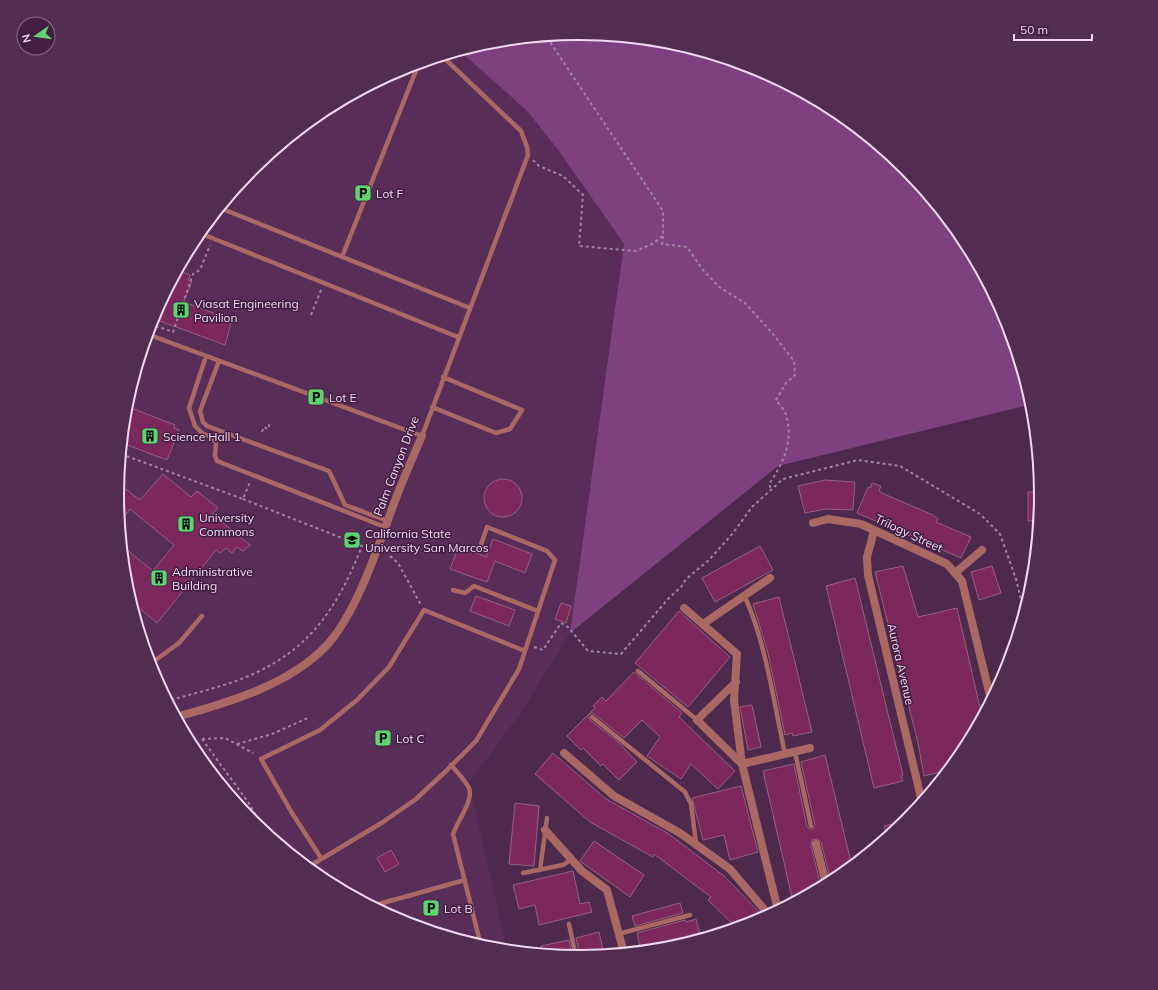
<svg xmlns="http://www.w3.org/2000/svg" width="1158" height="990" font-family="Mulish,sans-serif">
<style>
.built{fill:#582e59}
.green{fill:#7e4180}
.building{fill:#7c285c;stroke:#95617d}
.lines{fill:none;stroke-linecap:round;stroke-linejoin:round}
.path{stroke:#9f83a0;stroke-width:2;stroke-dasharray:3 3;stroke-linecap:butt}
.service{stroke:#aa6862;stroke-width:4.5}
.minor{stroke:#aa6862;stroke-width:8}
.labels{text-anchor:middle;dominant-baseline:central;stroke-width:3;stroke-linejoin:round;paint-order:stroke}
.poi-label{font-size:12px;fill:#efd9ef;stroke:#421e43;text-anchor:start}
.street-label{font-size:12px;fill:#efd9ef;stroke:#421e43}
.rim{fill:none;stroke:#efd9ef;stroke-width:2}
</style>
<rect width="100%" height="100%" fill="#4d294e"/>
<path class="built" d="M460,51L528,112L559,151L624,244L570,633L521,712L469,783L507,950L489,948L402,922L322,879L252,822L195,751L152,672L126,585L117,495L126,405L152,318L195,238L252,168L323,111L402,68Z"/>
<path class="green" d="M579,33L669,42L756,68L836,111L906,168L963,239L1006,318L1032,404L778,466L570,633L624,244L559,151L528,112L460,51L489,42Z"/>
<path class="building" d="M178,270L190,275L188,280L192,281L184,302L232,320L225,345L152,318Z
M126,406L175,425L174,428L179,430L167,460L122,443Z
M163,474L191,497L197,491L218,508L212,514L250,545L243,551L237,547L232,553L226,548L220,553L216,550L157,623L131,601L126,585L122,546L153,571L174,545L130,509L120,522L117,495L118,483L140,500Z
M484 498a19 19 0 1 1 38 0a19 19 0 1 1-38 0Z
M825,480L855,482L853,510L826,509L805,513L798,486Z
M872,483L881,486L879,491L884,494L933,515L938,519L936,522L971,537L961,558L857,513L868,487L870,488Z
M1028,492H1041L1038,521H1028Z
M493,539L532,554L525,573L495,561L487,582L450,569L459,546L486,557Z
M760,546L773,570L715,602L702,578Z
M903,566L918,617L957,608L982,716L963,752L948,770L924,776L918,743L875,572Z
M992,566L1001,593L979,600L971,572Z
M855,578L903,775L901,776L903,781L874,788L826,586Z
M476,596L515,610L509,626L470,611Z
M779,597L812,732L793,736L792,733L785,735L768,653L753,604Z
M561,603L571,606L566,623L555,619Z
M679,611L730,657L688,707L635,663Z
M634,672L682,713L679,717L735,771L718,789L691,764L681,779L647,756L660,737L642,720L624,738L594,714L591,713L588,716L590,720L619,743L637,762L619,780L603,764L601,766L583,748L581,750L567,736L595,708L593,706L602,697L606,701Z
M752,705L761,747L748,750L740,707Z
M553,753L606,799L669,834L724,876L764,917L737,928L708,900L711,897L654,854L653,857L590,822L535,774Z
M825,755L852,866L831,882L821,842L817,839L812,840L811,845L821,887L793,902L763,771L794,764L807,827L812,830L815,825L801,762Z
M741,786L758,852L730,860L724,835L703,840L692,798Z
M515,803L539,806L534,866L509,864Z
M907,820L906,822L887,837L884,826Z
M594,841L644,875L630,897L580,861Z
M391,850L399,864L385,872L377,858Z
M573,871L580,904L589,902L592,912L539,925L535,905L519,909L513,885Z
M680,903L683,913L635,926L632,916Z
M696,919L701,938L669,948L641,951L637,933L685,920L686,922Z
M599,932L604,954L580,957L576,938Z
M569,940L572,956L543,953L541,946Z"/>
<g class="lines">
<path class="path" d="M533,160L539,166L563,176L583,195L579,246L636,251L652,244L663,236V211L546,36
M663,236L662,244L687,247L703,270L719,287L745,303L773,334L794,361L795,375L786,383L776,400C779,404 785,410 786,415C794,441 783,464 769,484L771,489
M311,315L321,290
M150,324L173,332L193,274L200,270L210,245
M262,432L264,427L268,429L270,422
M124,444L126,456
M121,454L243,499L250,482
M390,556L398,563L421,605
M534,647L543,650L561,623L568,627L588,651L621,654L668,599L681,587L686,579L709,560L733,533L752,507L783,479L858,460L900,466L980,514L1000,534L1016,579L1024,613
M160,686L171,700C198,692 227,686 253,674C312,648 339,604 362,546L243,499
M202,739L248,802L268,835
M202,739L225,738L253,753
M237,744L272,734L310,717"/>
<path class="service" d="M220,208L470,308
M203,228L202,234L212,238L458,337
M342,257L419,63
M147,334L422,436L528,155L527,147L521,131L442,56
M206,356L189,408L195,426L202,433L213,438L216,443L215,456L217,461L385,527
M219,361L200,411L203,422L207,426L329,471L345,505L388,521
M432,407L496,433L510,429L522,410L443,377
M480,548L487,527L547,551L555,560L525,651
M453,590L465,593L474,586L538,611
M745,597C766,643 774,704 785,754
M150,664L179,643L202,616
M638,671L697,720
M592,717L685,792L691,804L696,843
M795,752L811,826
M451,765C457,772 465,780 469,788C474,800 457,822 453,834L481,946
M308,867L383,822L416,799L446,771L476,741L519,669L525,651L424,610L389,667L357,700L320,730L261,759L292,813L321,858
M540,870L547,818
M523,873L563,865L572,859
M372,906L465,880
M569,924L576,957
M618,934L690,915"/>
<path class="minor" d="M813,523L828,519L861,524L947,564L962,581L991,700
M1036,530H1038
M874,531L867,557L868,575L922,802
M955,573L982,550
M684,608L737,654L734,700L742,764L778,910
M703,624L770,578
M736,682L697,720L742,764L810,748
M176,717C227,703 290,685 327,645C358,611 380,541 396,498C404,477 413,457 422,436
M564,753L614,796L680,833L730,869L769,915
M545,830L582,871L607,890L624,953
M816,844L826,884"/>
</g>
<defs>
<g id="parking-square" transform="scale(0.9)"><rect x="-9" y="-9" width="18" height="18" rx="4" fill="#5cd56d" stroke="#421e43"/><path d="M-3.5-5.5H1a3.5 3.5 0 0 1 0 7H-1V5.5H-3.5ZM-1-3.4V-.6H.8a1.4 1.4 0 0 0 0-2.8Z" fill="#111"/></g>
<g id="building-square" transform="scale(0.9)"><rect x="-9" y="-9" width="18" height="18" rx="4" fill="#5cd56d" stroke="#421e43"/><path d="M-4-6H4V6H1V3H-1V6H-4ZM-2.5-4.3h1.7v1.8h-1.7ZM.8-4.3h1.7v1.8H.8ZM-2.5-1h1.7V.8h-1.7ZM.8-1h1.7V.8H.8Z" fill="#111"/></g>
<g id="university-square" transform="scale(0.9)"><rect x="-9" y="-9" width="18" height="18" rx="4" fill="#5cd56d" stroke="#421e43"/><path d="M0-5L7-2L0 1L-7-2ZM-4 1L0 2.5L4 1V4Q0 6-4 4Z" fill="#111"/></g>
</defs>
<g fill-rule="evenodd">
<use href="#parking-square" x="363" y="193"/>
<use href="#building-square" x="181" y="310"/>
<use href="#parking-square" x="316" y="397"/>
<use href="#building-square" x="150" y="436"/>
<use href="#building-square" x="186" y="524"/>
<use href="#university-square" x="352" y="540"/>
<use href="#building-square" x="159" y="578"/>
<use href="#parking-square" x="383" y="738"/>
<use href="#parking-square" x="431" y="908"/>
</g>
<g class="labels">
<g class="poi-label">
<text x="376" y="193">Lot F</text>
<text x="194" y="303">Viasat Engineering<tspan x="194" dy="14">Pavilion</tspan></text>
<text x="329" y="397">Lot E</text>
<text x="163" y="436">Science Hall 1</text>
<text x="199" y="517">University<tspan x="199" dy="14">Commons</tspan></text>
<text x="365" y="533">California State<tspan x="365" dy="14">University San Marcos</tspan></text>
<text x="172" y="571">Administrative<tspan x="172" dy="14">Building</tspan></text>
<text x="396" y="738">Lot C</text>
<text x="444" y="908">Lot B</text>
</g>
<g class="street-label">
<text transform="translate(396 466) rotate(-69)">Palm Canyon Drive</text>
<text transform="translate(909 533) rotate(25)">Trilogy Street</text>
<text transform="translate(901 664) rotate(77)">Aurora Avenue</text>
</g>
</g>
<path d="M0 0H1158V990H0ZM124 495a455 455 0 1 1 910 0a455 455 0 1 1-910 0Z" fill="#502d51" fill-rule="evenodd"/>
<path class="rim" d="M124 495a455 455 0 1 1 910 0a455 455 0 1 1-910 0Z"/>
<g transform="translate(36 36) rotate(256)"><circle r="19" fill="#421e43" stroke="#876988"/>
<path d="M0-3L7 15L0 10L-7 15Z" fill="#5cd56d"/>
<text y="-6" font-size="11" font-weight="bold" text-anchor="middle" fill="#efd9ef">N</text>
</g>
<path d="M1014 34v6h78v-6" fill="none" stroke="#efd9ef" stroke-width="2"/>
<text x="1020" y="34" font-size="12" fill="#efd9ef" stroke="#421e43" stroke-width="3" paint-order="stroke">50 m</text>
</svg>
